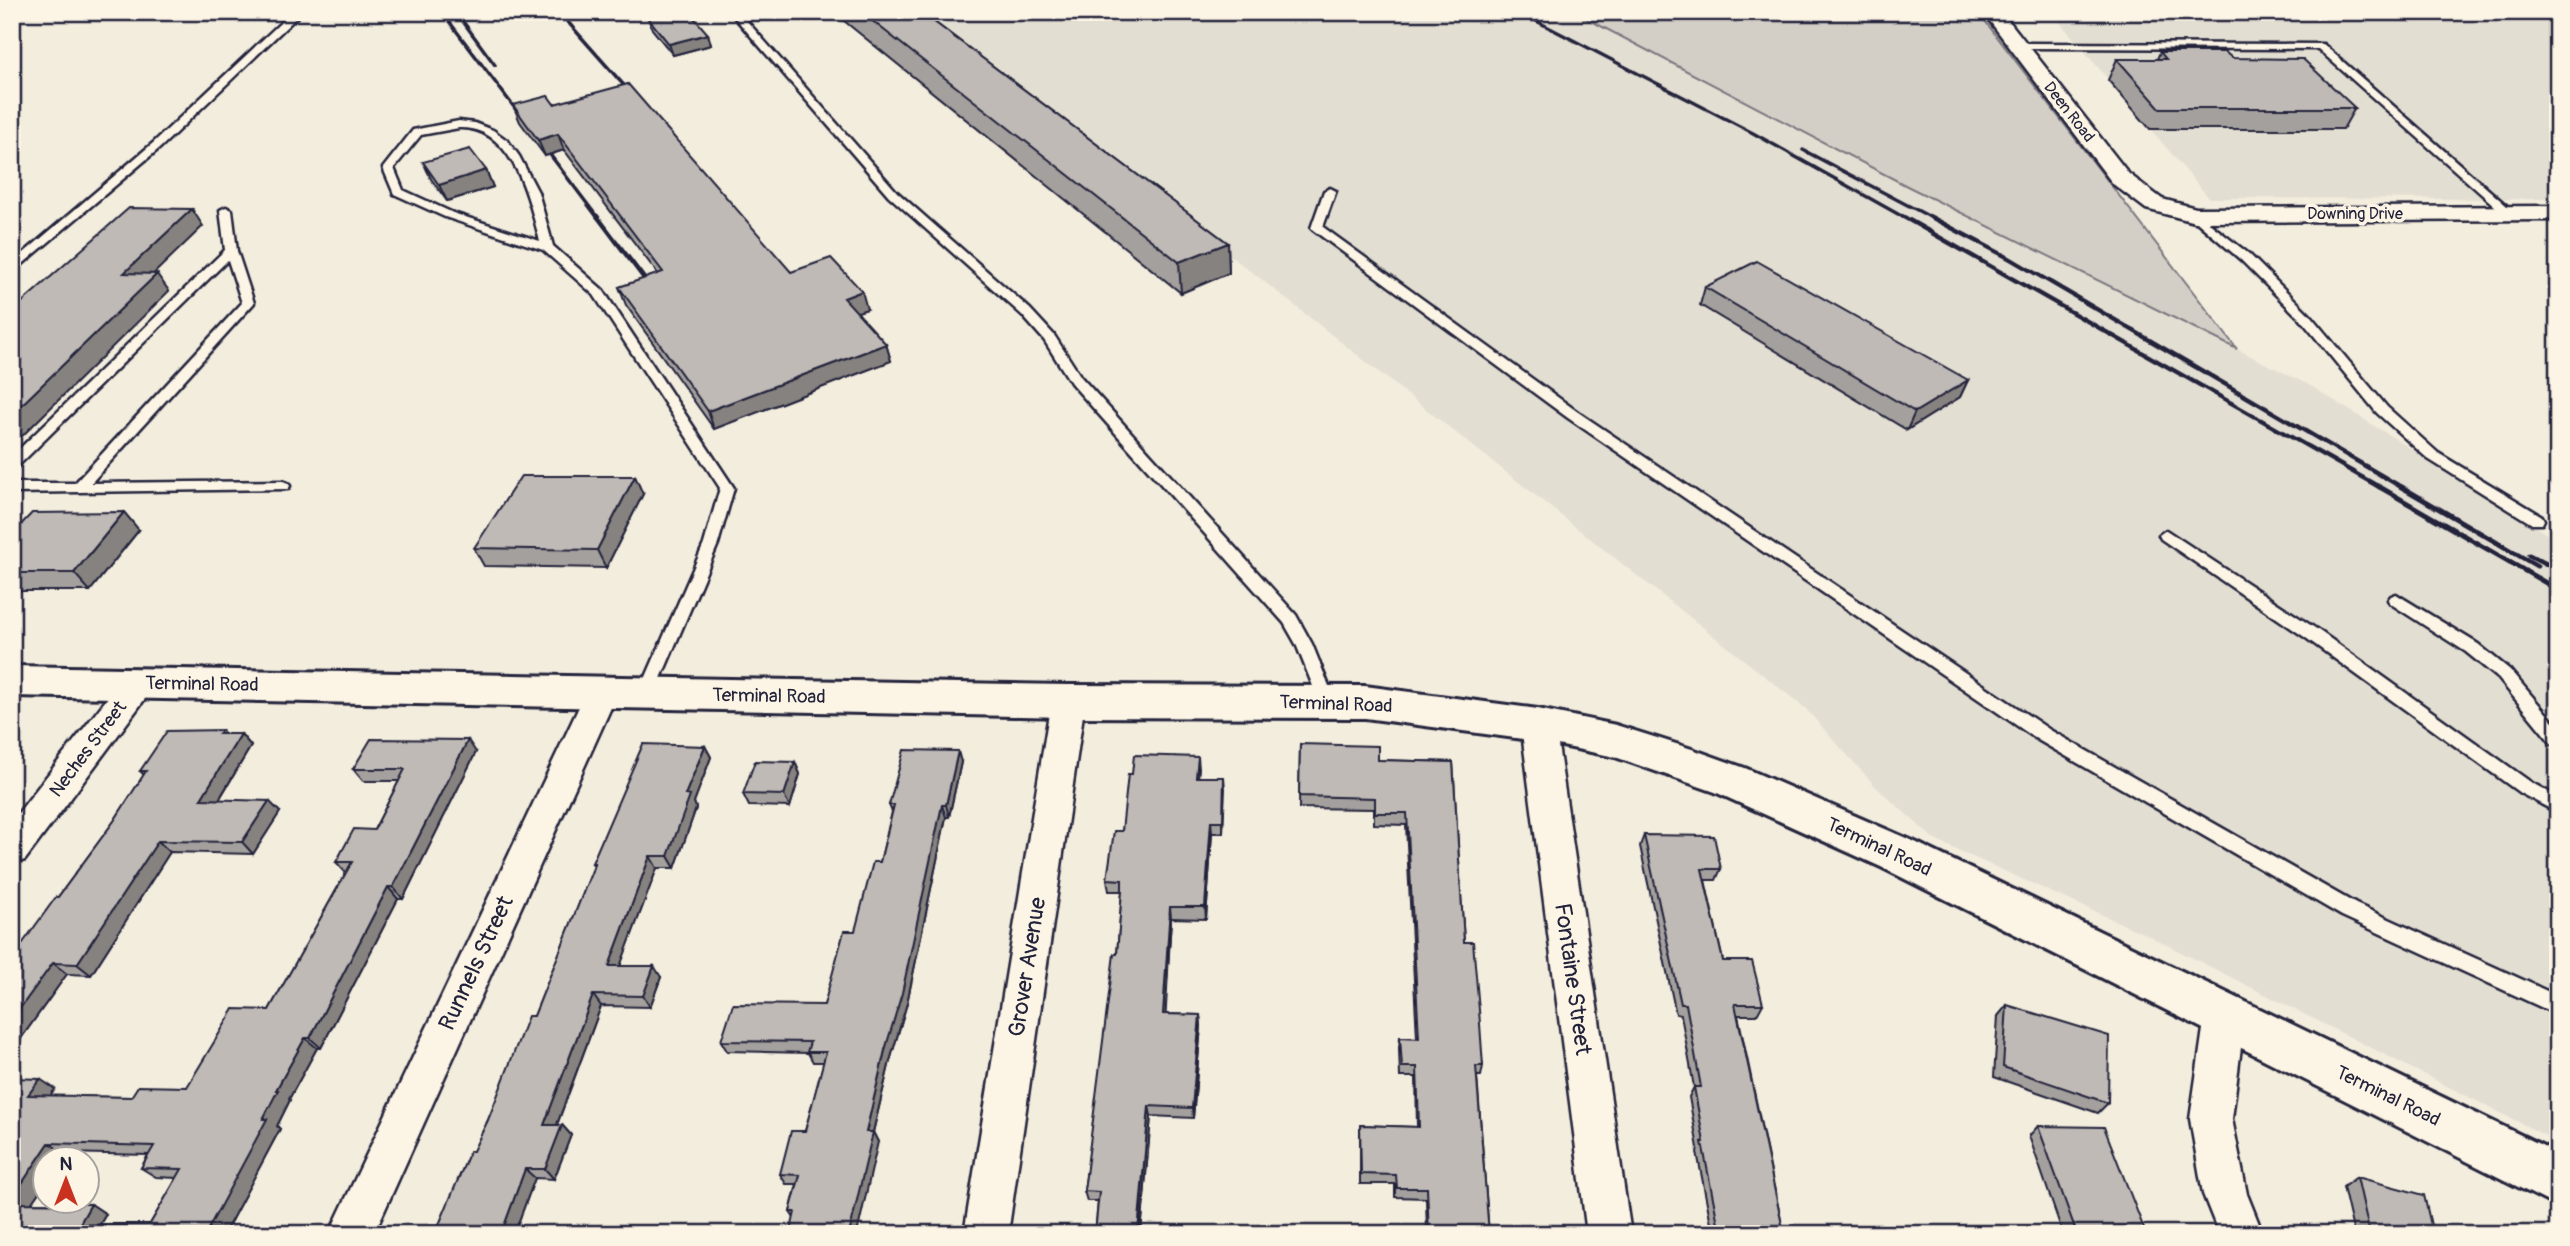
<svg xmlns="http://www.w3.org/2000/svg" width="2570" height="1246" font-family="Pangolin,sans-serif">
<style>
.built{fill:#e3ded2}
.green{fill:#d4cfc6;stroke:#7b7880;stroke-width:2}
.lines{fill:none;stroke-linecap:round;stroke-linejoin:round}
.service-casing{stroke:#22223b;stroke-width:5}
.minor-casing{stroke:#22223b;stroke-width:5}
.secondary-casing{stroke:#22223b;stroke-width:6}
.service{fill:#fcf5e5;fill-rule:evenodd}
.minor{fill:#fcf5e5;fill-rule:evenodd}
.secondary{fill:#fcf5e5;fill-rule:evenodd}
.rail-far2{stroke:#22223b;stroke-width:3.5}
.rail-far1{stroke:#22223b;stroke-width:4.5}
.rail{stroke:#22223b;stroke-width:5}
.wall{fill:#a4a09d;stroke:#22223b;stroke-width:2;fill-rule:evenodd}
.shaded-wall{fill:#86827f;stroke:#22223b;stroke-width:2}
.building{fill:#bfbab6;stroke:#22223b;stroke-width:2}
.labels{text-anchor:middle;dominant-baseline:central;stroke-width:7;stroke-linejoin:round;paint-order:stroke}
.far-street-label{font-size:16px;fill:#22223b;stroke:#fcf5e5}
.street-label{font-size:19px;fill:#22223b;stroke:#fcf5e5}
.near-street-label{font-size:23px;fill:#22223b;stroke:#fcf5e5}
</style>
<rect width="100%" height="100%" fill="#f3edde"/>
<filter id="ink" filterUnits="userSpaceOnUse"><feTurbulence type="fractalNoise" baseFrequency=".0143" numOctaves="2"/><feDisplacementMap in="SourceGraphic" scale="14" xChannelSelector="R" yChannelSelector="G"/><feConvolveMatrix kernelMatrix="1 2 1 2 8 2 1 2 1" color-interpolation-filters="sRGB"/></filter>
<g filter="url(#ink)">
<path class="built" d="M912,12H1574L1907,186L2311,386L2558,541V1142L2147,935L1935,840L1876,787L1805,708L1266,283Z
M2051,12H2558V199L2209,198Z"/>
<path class="green" d="M1574,12H1978L2237,349L1907,186Z"/>
<g class="lines">
<g class="service-casing">
<path id="service" d="M12,12H17L12,16Z
M292,12H302L161,147L12,273V263L153,143Z
M730,12H739L897,192L1030,309L1054,335L1081,377L1296,615L1312,644L1335,701L1333,706H1321L1296,644L1284,623L1071,383L1044,340L1022,315L889,196Z
M2016,43L2323,44L2515,213L2505,215L2318,49L2013,48L2011,46Z
M459,121L475,123L493,130L508,141L519,156L538,192L553,246L603,290L734,488L718,544L653,697H641L639,693L704,544L720,488L594,295L543,250L445,217L394,194L383,168L413,130ZM459,128C514,126 529,200 540,241L453,213L403,190L394,168L421,135Z
M1330,188L1336,191L1323,227L1578,412L2050,730L2356,904L2558,996V1015L2342,916L2038,740L1568,418L1313,230L1311,228L1324,191Z
M226,207L232,210L237,251L254,303L91,483L283,481L288,483L290,486L288,489L12,493V483H75L242,303L228,260L17,467L12,469V456L225,250L220,210Z
M2195,212L2249,254L2310,315L2387,407L2438,453L2542,516L2544,520L2542,524H2532L2428,459L2377,413L2302,321L2241,260L2191,217L2189,215Z
M2166,530L2318,630L2532,783L2558,797V813L2520,793L2306,638L2161,539L2159,535Z
M2396,594L2478,644L2510,670L2558,727V746L2552,744L2498,678L2466,652L2391,604L2388,600L2391,596Z"/>
</g>
<g class="minor-casing">
<path id="minor" d="M1983,12H2002L2129,174L2162,199L2196,208L2558,206V220L2195,222L2146,209L2113,184Z
M138,671L150,674L154,683L150,692L25,860L12,864V821L126,674Z
M602,679L614,683L618,692L374,1234H329L586,692L590,683Z
M1068,688L1080,692L1085,701L1008,1234H964L1051,701L1056,692Z
M1538,712L1550,716L1555,725L1631,1234H1587L1521,725L1526,716Z
M2225,997L2239,1002L2245,1015L2232,1119L2247,1194L2263,1234H2219L2203,1194L2190,1119L2205,1015L2211,1002Z"/>
</g>
<g class="secondary-casing">
<path id="secondary" d="M12,666L1068,685L1365,686L1538,709L1616,725L1692,749L1745,768L1913,841L2558,1153V1207L1881,867L1715,792L1615,757L1538,741L1365,718L1068,717L12,696Z"/>
</g>
<use href="#service" class="service"/>
<use href="#minor" class="minor"/>
<use href="#secondary" class="secondary"/>
<path class="rail-far2" d="M442,12L598,218
M456,12L495,65
M559,12L636,99
M1519,12L1753,133L1905,218
M1803,150L1932,218"/>
<path class="rail-far1" d="M597,216L652,289
M1902,216L2381,488
M1929,216L2009,258L2403,488"/>
<path class="rail" d="M2378,486L2558,590
M2400,486L2537,566
M2529,555L2558,570"/>
</g>
<path class="wall" d="M833,12H921L1228,243L1229,273L1181,293Z
M648,18L708,34L711,45L673,55L652,29Z
M2160,52L2232,58L2355,108L2343,129H2150L2108,80L2117,59H2157Z
M554,104L791,272L867,309L857,312L886,344L891,361L714,429L626,305L619,287L658,274L564,150L545,156L520,122L513,105Z
M423,162L486,170L493,187L447,201L431,179Z
M1705,287L1968,380L1960,397L1907,430L1700,305Z
M643,494L606,568L484,566L474,548Z
M139,530L90,591H12V534Z
M222,730L225,734H241L251,746L219,800L280,812L253,854L170,852L91,975L67,974L12,1051L58,897L114,821L144,775L140,771Z
M1300,744L1378,760L1453,762L1464,942L1483,1066L1481,1076H1477L1489,1234H1427L1426,1198L1395,1197V1184H1360V1125L1417,1127L1416,1077H1400L1399,1048L1400,1037L1417,1038L1406,825L1374,824V809L1299,808Z
M705,746L711,757L694,802L696,808L675,868H657L620,966L661,977L650,1007L601,1006L557,1125H562L571,1135L554,1179L535,1178L514,1234H435L488,1120L534,1016L594,866L592,863Z
M476,752L403,899H398L321,1048H317L289,1099L290,1100L277,1126L280,1129L224,1234H12V1078L55,1089L50,1096L131,1097L187,1087L269,1010L346,873L336,862L374,830L399,781H363L353,769ZM64,1153L148,1155L141,1168L156,1177L177,1178L150,1224H100L106,1214L91,1204L31,1203L46,1182V1158H61Z
M1198,757V777H1224L1223,833H1212L1206,919L1171,918L1165,1014L1200,1015L1201,1026L1193,1118L1151,1116L1141,1232L1095,1234L1098,1201H1087L1084,1191L1117,954L1122,891H1109L1107,879L1122,831L1132,774Z
M795,762L800,774L790,807L749,806L743,794Z
M961,762L949,817H946L907,1003L890,1061L873,1132L878,1142L794,1218L790,1212L797,1184H786L780,1174L805,1131L824,1062H813L808,1053L727,1051L721,1041L824,1005L855,931L880,862L892,812L889,805Z
M1644,835L1721,869L1716,880H1705L1723,961L1763,1004L1757,1015H1738L1784,1234H1713L1697,1152L1698,1148L1689,1097L1694,1087L1681,1015L1676,1014L1640,846Z
M2007,1005L2108,1103L2098,1113L1994,1077L1998,1016Z
M2038,1126L2146,1234H2063L2029,1136Z
M2357,1177L2433,1234H2354L2343,1187Z"/>
<path class="shaded-wall" d="M708,34L711,45L673,55L669,44Z
M558,134L564,150L545,156L538,140Z
M486,170L493,187L447,201L439,185Z
M192,209L203,226L136,291L124,273Z
M1228,243L1229,273L1181,293L1179,262Z
M157,274L169,291L12,446V414Z
M862,291L867,309L849,315L844,298Z
M886,344L891,361L714,429L708,411Z
M1968,380L1960,397L1907,430L1915,412Z
M635,476L643,494L606,568L597,550Z
M124,512L139,530L90,591L74,573Z
M241,734L251,746L212,811L201,799Z
M468,740L476,752L403,899L393,887Z
M705,746L711,757L694,802L696,808L675,868L668,856L685,795Z
M958,751L961,762L949,817L946,805Z
M1198,757L1199,769L1197,789L1196,777Z
M795,762L800,774L790,807L784,795Z
M1224,777L1225,789L1223,833V821Z
M269,801L280,812L253,854L242,842Z
M942,805L946,817L907,1003L890,1061L873,1132L878,1142L857,1234H849L866,1132Z
M1211,821L1212,833L1206,919L1205,907Z
M158,841L170,852L91,975L77,964Z
M650,856L657,868L616,977L609,966Z
M388,887L398,899L321,1048L310,1038Z
M1170,907L1171,918L1165,1025L1163,1014Z
M53,963L67,974L12,1051V1019Z
M654,966L661,977L650,1007L643,996Z
M593,995L601,1006L553,1135L544,1125Z
M1200,1015L1201,1026L1193,1118L1192,1108Z
M305,1038L317,1048L289,1099L290,1100L277,1126L280,1129L224,1234H213L208,1229L263,1119L276,1090Z
M40,1079L55,1089L44,1105L28,1095Z
M1149,1106L1151,1116L1141,1234H1139Z
M562,1125L571,1135L554,1179L545,1169Z
M49,1143L64,1153L61,1158H46V1182L28,1208L12,1203V1198Z
M525,1169L535,1178L514,1234H501Z
M91,1204L106,1214L94,1234L79,1225Z"/>
<path class="building" d="M672,12H689L708,34L669,44L648,18Z
M861,12H921L1228,243L1179,262Z
M2160,52H2225L2232,58L2303,59L2355,108H2160L2117,59H2166Z
M628,84L791,272L831,258L862,291L844,298L886,344L708,411L619,287L663,272L558,134L538,140L513,105L548,96L554,104Z
M470,149L486,170L439,185L423,162Z
M129,208L192,209L124,273L157,274L12,414V311Z
M1757,261L1968,380L1915,412L1705,287Z
M521,476H635L597,550L474,548Z
M124,512L74,573H12V534L32,513Z
M222,730L219,734H241L201,799L269,801L242,842L158,841L77,964L53,963L12,1019V958L56,897H58L114,821L146,771H140L167,731Z
M371,739L468,740L393,887H388L310,1038H305L276,1090H278L263,1119H267L208,1229H216L213,1234H12V1203L91,1204L79,1225L150,1224L182,1169L141,1168L154,1146L49,1143L12,1198V1078L40,1079L28,1095L131,1097L138,1086L187,1087L234,1009L269,1010L352,862H336L354,829L374,830L405,769H353Z
M643,744L705,746L685,795L690,796L668,856H650L609,966H654L643,996L593,995L544,1125H562L545,1169H525L501,1234H435L470,1151H473L488,1120L528,1016H534L595,863H592Z
M1300,744L1378,746V760L1453,762L1464,942H1473L1479,1010L1483,1066H1476L1489,1234H1429L1427,1188H1397L1396,1175L1361,1174L1360,1125L1419,1127L1417,1067H1402L1400,1037L1419,1038L1407,813H1375V798L1299,796Z
M904,750L958,751L946,805H942L902,993L885,1050L866,1132H873L849,1234H790L795,1212H790L800,1175L780,1174L791,1131H805L826,1052H807L810,1042L721,1041L733,1004L824,1005L844,931H855L873,862H880L894,805H889Z
M1134,755L1198,757L1196,777H1224L1223,821H1211L1205,907H1170L1163,1014L1200,1015L1192,1108L1149,1106L1138,1232L1182,1233V1234H1095L1099,1192L1084,1191L1114,954H1117L1122,891V880L1107,879L1114,831H1122L1128,774H1132Z
M755,761L795,762L784,795L743,794Z
M1644,835L1714,836L1721,869H1702L1723,961H1752L1763,1004H1735L1784,1234H1720L1702,1142H1704L1694,1087H1701L1686,1004H1681Z
M2007,1005L2109,1036L2108,1103L2003,1067Z
M2038,1126L2104,1127L2146,1234H2077Z
M2357,1177L2424,1195L2433,1234H2370Z"/>
</g>
<g class="labels">
<g class="far-street-label">
<text transform="translate(2069 112) rotate(52)">Deen Road</text>
<text x="2355" y="214">Downing Drive</text>
</g>
<g class="street-label">
<text transform="translate(202 684) rotate(1)">Terminal Road</text>
<text transform="translate(769 696) rotate(1)">Terminal Road</text>
<text transform="translate(1336 704) rotate(2)">Terminal Road</text>
<text transform="translate(88 749) rotate(-53)">Neches Street</text>
<text transform="translate(1879 847) rotate(25)">Terminal Road</text>
<text transform="translate(2388 1096) rotate(26)">Terminal Road</text>
</g>
<g class="near-street-label">
<text transform="translate(476 963) rotate(-65)">Runnels Street</text>
<text transform="translate(1027 967) rotate(-81)">Grover Avenue</text>
<text transform="translate(1573 979) rotate(82)">Fontaine Street</text>
</g>
</g>
<rect width="2570" height="1246" fill="none" stroke="#fcf5e5" stroke-width="42"/>
<rect x="21" y="21" width="2528" height="1204" fill="none" stroke="#22223b" stroke-width="2.5" filter="url(#ink)"/>
<g transform="translate(66 1180)"><circle r="33" fill="#fcf5e5" stroke="#a5a1a1" stroke-width="2"/>
<path d="M0-5L12 26L0 18L-12 26Z" fill="#c8321e"/>
<text y="-10" font-size="19" font-weight="bold" text-anchor="middle" fill="#22223b">N</text>
</g>
</svg>
